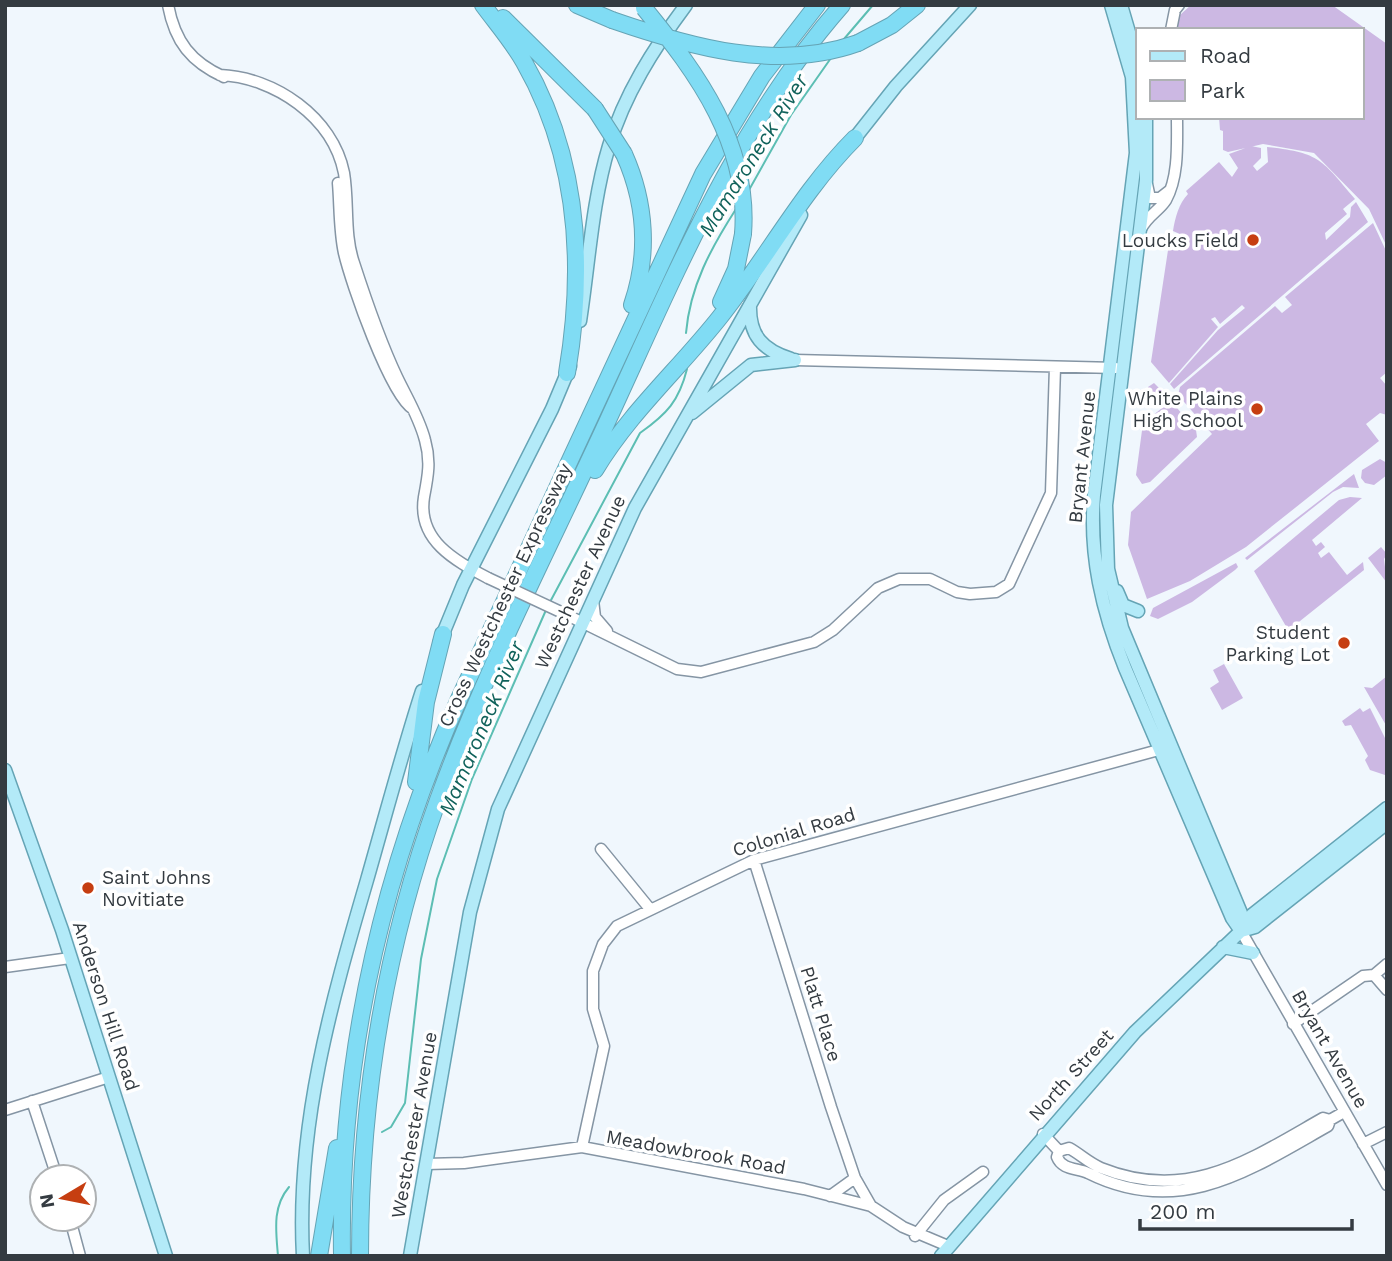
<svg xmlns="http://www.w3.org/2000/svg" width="1392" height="1261" font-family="'Work Sans',sans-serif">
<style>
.green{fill:#ccb8e3}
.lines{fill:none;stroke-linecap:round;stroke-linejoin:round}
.stream{stroke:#5cbeb3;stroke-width:2}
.minor-casing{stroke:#8595a4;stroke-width:13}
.major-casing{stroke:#65a4b5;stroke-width:15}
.highway-casing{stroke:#65a4b5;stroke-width:18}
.minor{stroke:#fff;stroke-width:10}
.major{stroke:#b3eaf8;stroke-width:12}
.highway{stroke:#80dcf4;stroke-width:16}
.minor-bridge-casing{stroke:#8595a4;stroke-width:13;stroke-linecap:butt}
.highway-bridge-casing{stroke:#65a4b5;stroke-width:18;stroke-linecap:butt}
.minor-bridge{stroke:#fff;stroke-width:10}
.highway-bridge{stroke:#80dcf4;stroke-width:16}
.poi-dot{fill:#c63e11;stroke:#fff;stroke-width:2.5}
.labels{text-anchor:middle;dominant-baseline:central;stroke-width:7;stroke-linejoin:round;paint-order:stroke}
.poi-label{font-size:19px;fill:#343b41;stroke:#fff;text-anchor:end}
.street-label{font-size:19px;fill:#343b41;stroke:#fff}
.water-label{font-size:21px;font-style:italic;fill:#10625b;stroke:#fff}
</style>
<rect width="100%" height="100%" fill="#f0f7fd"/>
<path class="green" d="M1191,5H1332L1387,44V247L1369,209L1314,153L1263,144L1228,152L1223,150V131L1220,130L1219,117H1362V30H1175L1180,15Z
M1251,146L1261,148V158L1253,166L1257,171L1268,162L1267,147C1320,153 1321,159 1355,199L1343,209L1347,214L1325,233L1326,240L1350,217L1351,207L1356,202L1368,222L1174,389L1170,384L1218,330L1245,308L1242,305L1220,324L1215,317L1211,319L1218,327L1169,383L1151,362L1170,237L1179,239L1182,235L1173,231C1175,218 1179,203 1188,194L1186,191L1219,162L1232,177L1238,168L1229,154Z
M1373,223L1387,253V372L1380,378L1387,386V415L1380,413L1366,424L1379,441L1246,547L1190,581L1147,599L1128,545L1131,512L1212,434L1178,395L1180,387L1275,306L1282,313L1292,305L1285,297Z
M1154,383L1162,391V397L1149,407L1145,405L1148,387Z
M1171,401L1196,430L1197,437L1150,482L1142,484L1136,475L1143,423Z
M1380,459L1387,463V475L1374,485L1365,483L1361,478L1362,470Z
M1354,474L1359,488L1343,487L1333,492L1247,560L1245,558Z
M1350,497L1362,498L1312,540L1316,546L1321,542L1325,547L1318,553L1321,558L1329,552L1347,575L1363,562L1364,570L1290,629L1297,634L1287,628L1254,571L1339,500Z
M1381,547L1387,554L1384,559L1387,583L1368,558Z
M1236,563L1238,567L1235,570L1192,602L1158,619L1150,616L1153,608Z
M1224,664L1243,698L1222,710L1210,688L1219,682L1213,670Z
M1387,676V727L1364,687L1372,688Z
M1360,708L1363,712L1370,708L1387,742L1385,775L1370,770L1365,760L1368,756L1351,725L1345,726L1342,721Z"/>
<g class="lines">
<path class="stream" d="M844,39L873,5
M749,190L791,115L831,58
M686,333C690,286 711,248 736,209
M550,602L640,433C667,414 679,401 687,369
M382,1132L391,1127L405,1103L421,959L437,879L472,779L546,610
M278,1256C276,1231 272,1207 289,1187"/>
<g class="minor-casing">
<path id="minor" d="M168,5C175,42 191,62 224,77
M1171,30L1175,10L1179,5
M220,75C274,77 333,117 344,173C349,203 344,234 354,263C366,300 380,341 397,377C407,398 419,417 425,440C431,461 428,476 424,497C417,541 456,561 488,578
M338,183C340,206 339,230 344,253C351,283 390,395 413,409
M1147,184L1150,198H1160L1169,191
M1141,229C1147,216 1159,211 1166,200C1179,176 1177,144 1177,117
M795,360L1116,368
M593,600L595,617L607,631
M563,613L677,669L701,672L814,642L833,630L878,588L899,579H930L957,592L970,594L996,592L1009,584L1051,493L1055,367
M601,849L650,909
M754,860L831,1107L855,1178L871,1206
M1241,931L1387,1185
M5,967L70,958
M1374,975L1387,990
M1293,1024L1363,976L1374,975L1387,964
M32,1101L57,1177
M5,1110L109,1077
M1043,1134L1059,1151L1057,1157C1062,1170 1077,1168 1088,1173C1180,1219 1250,1170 1328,1126L1330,1120
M1363,1144L1387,1132
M582,1147L604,1046L593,1009V971L603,944L617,926L754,860L1166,748
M1059,1151L1069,1148C1080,1154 1089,1163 1101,1168C1188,1203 1249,1160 1323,1118L1330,1120L1344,1112
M426,1164L464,1163L582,1147L804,1189L871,1206L903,1227L948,1246
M830,1196L855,1178
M70,1219L80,1256
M915,1236L944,1200L983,1172"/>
</g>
<g class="major-casing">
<path id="major" d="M1111,5L1132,77L1136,153L1094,495C1089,555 1102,611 1125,668L1232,918L1241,931
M1121,5L1138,63
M1146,117V180L1106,505L1108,569L1122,628L1241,913V930
M851,143L896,86L970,5
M750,305C749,336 763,350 791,359
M580,321C589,263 592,202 609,146C624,95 654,48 686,5
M692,413L751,365L795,360
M1117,591L1123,605L1138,611
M440,641L463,585L552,409L570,366
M5,770L62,930L166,1256
M1241,931L1255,927L1387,823
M1223,947L1253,953
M303,1256C296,1126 331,1003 367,880C385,817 402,753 422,691
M410,1256L470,912L498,809L635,508L801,215
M941,1256L1135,1032L1241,931L1252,915L1387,808"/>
</g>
<g class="highway-casing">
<path id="highway" d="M483,5C497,24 512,41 524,62C579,158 585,266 567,373
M577,5L612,20
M503,18L595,109
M858,43L892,25L917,5
M624,154C646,203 649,255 632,305
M721,302L736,269L743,234
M595,470C630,412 679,369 720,317C767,258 802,191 855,138
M416,782L426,702L443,634
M319,1256L337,1148
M342,1256C339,1063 381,875 459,699L703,174L762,76L817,5
M360,1256C360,1100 385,947 438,800C485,670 550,546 608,420C675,275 735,127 842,5"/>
</g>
<use href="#minor" class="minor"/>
<use href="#major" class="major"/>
<use href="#highway" class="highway"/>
<g class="minor-bridge-casing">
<path id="minor-bridge" d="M488,578L563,613"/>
</g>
<g class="highway-bridge-casing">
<path id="highway-bridge" d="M644,8C698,74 750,145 743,234
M612,20C690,47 777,72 858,43
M595,109L624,154"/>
</g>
<use href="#minor-bridge" class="minor-bridge"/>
<use href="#highway-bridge" class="highway-bridge"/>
</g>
<g class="poi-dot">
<circle cx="1253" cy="240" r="7"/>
<circle cx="1257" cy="409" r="7"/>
<circle cx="1344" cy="643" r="7"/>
<circle cx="88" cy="888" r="7"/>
</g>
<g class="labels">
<g class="poi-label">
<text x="1239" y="240">Loucks Field</text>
<text x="1243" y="398">White Plains<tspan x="1243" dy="22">High School</tspan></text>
<text x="1330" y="632">Student<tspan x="1330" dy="22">Parking Lot</tspan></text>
<text x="102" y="877" text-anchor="start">Saint Johns<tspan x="102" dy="22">Novitiate</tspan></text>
</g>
<g class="street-label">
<text transform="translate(1082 457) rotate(-84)">Bryant Avenue</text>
<text transform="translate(580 582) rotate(-65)">Westchester Avenue</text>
<text transform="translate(505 595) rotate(-65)">Cross Westchester Expressway</text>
<text transform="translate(794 832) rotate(-17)">Colonial Road</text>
<text transform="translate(106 1006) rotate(72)">Anderson Hill Road</text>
<text transform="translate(821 1014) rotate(73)">Platt Place</text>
<text transform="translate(1330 1049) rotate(60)">Bryant Avenue</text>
<text transform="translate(1071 1075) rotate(-48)">North Street</text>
<text transform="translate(414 1125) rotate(-80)">Westchester Avenue</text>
<text transform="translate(696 1152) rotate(10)">Meadowbrook Road</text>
</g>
<g class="water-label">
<text transform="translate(753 155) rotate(-58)">Mamaroneck River</text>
<text transform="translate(481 728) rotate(-67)">Mamaroneck River</text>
</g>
</g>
<rect width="1392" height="1261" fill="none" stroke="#343b41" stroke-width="14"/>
<rect x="1136" y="28" width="228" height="91" fill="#ffffff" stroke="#aeb1b3" stroke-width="2"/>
<rect x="1150" y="51" width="35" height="10" fill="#b3eaf8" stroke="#aeb1b3" stroke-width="2"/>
<text x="1200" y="63" font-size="21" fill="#343b41">Road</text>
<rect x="1150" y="80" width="35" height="21" fill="#ccb8e3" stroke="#aeb1b3" stroke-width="2"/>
<text x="1200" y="98" font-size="21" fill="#343b41">Park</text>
<g transform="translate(63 1198) rotate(260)"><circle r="33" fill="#ffffff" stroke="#aeb1b3" stroke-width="2"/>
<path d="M0-5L12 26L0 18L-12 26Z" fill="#c63e11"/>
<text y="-10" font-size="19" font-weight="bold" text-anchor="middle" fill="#343b41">N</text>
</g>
<path d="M1140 1219v10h212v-10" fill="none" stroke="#343b41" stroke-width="3.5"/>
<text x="1150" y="1219" font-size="21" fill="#343b41" stroke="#ffffff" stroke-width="5" paint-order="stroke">200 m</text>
</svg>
